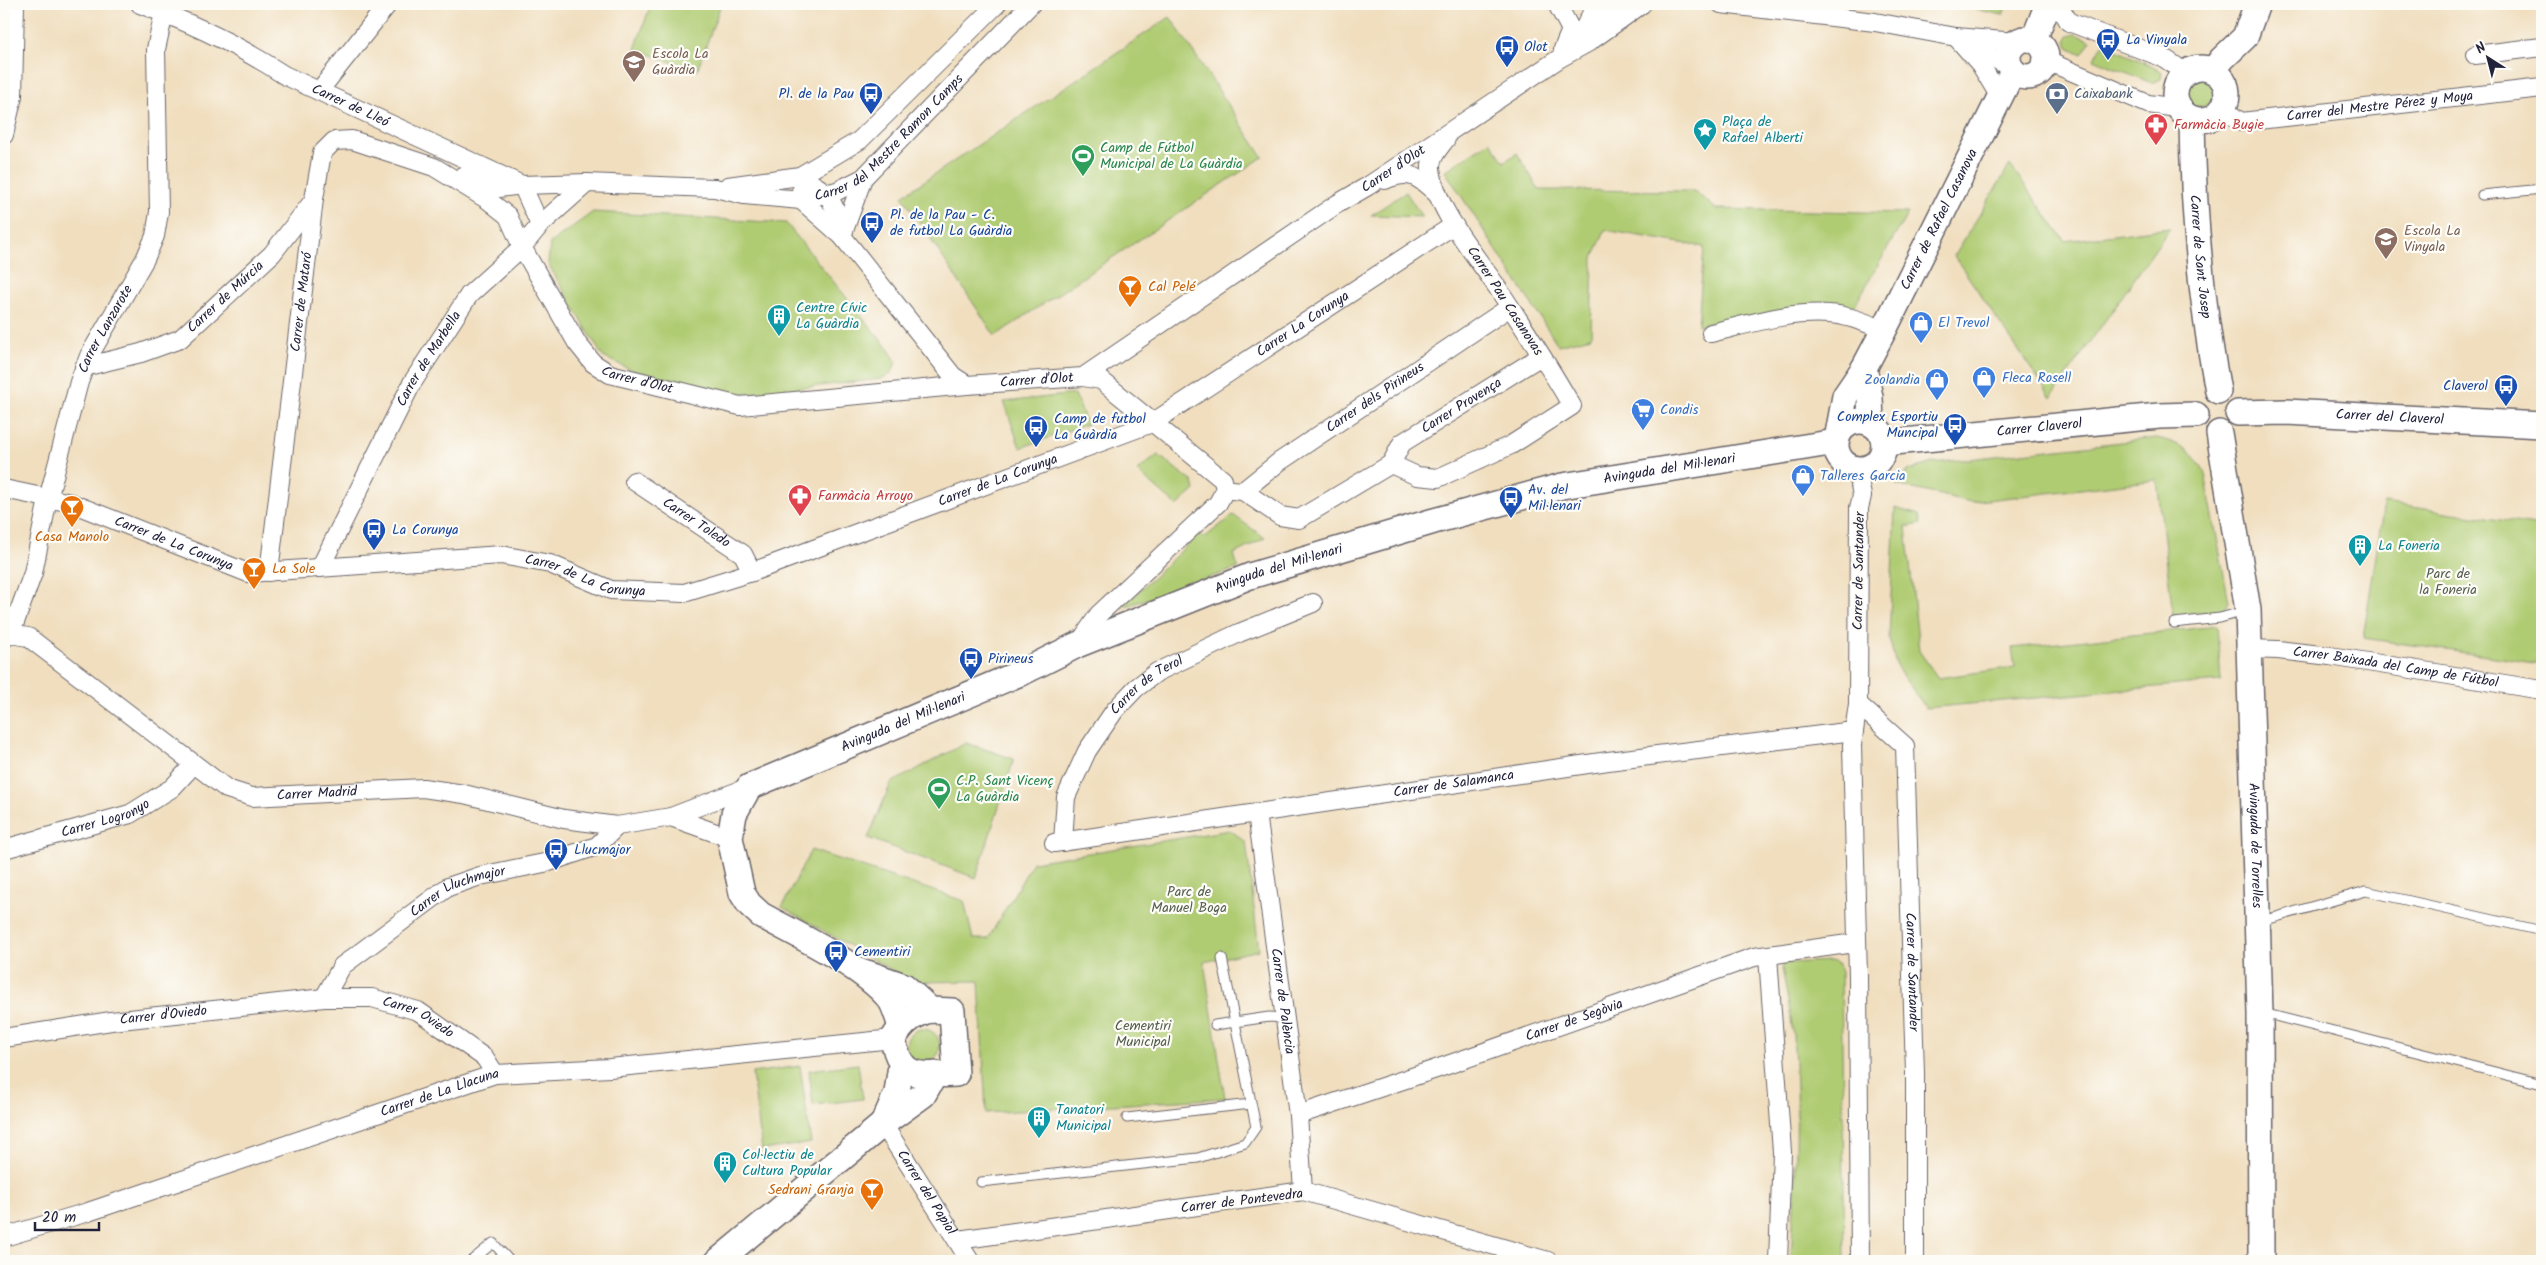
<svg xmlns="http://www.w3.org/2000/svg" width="2546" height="1265" font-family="Kalam,sans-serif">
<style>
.green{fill:#b0cc73;stroke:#697757}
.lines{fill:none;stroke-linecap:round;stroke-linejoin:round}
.lane-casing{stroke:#6a6469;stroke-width:11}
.street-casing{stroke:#6a6469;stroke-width:20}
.secondary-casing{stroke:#6a6469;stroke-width:28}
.lane{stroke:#fff;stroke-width:9}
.street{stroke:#fff;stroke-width:18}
.secondary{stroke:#fff;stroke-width:25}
.labels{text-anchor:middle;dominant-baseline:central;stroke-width:4.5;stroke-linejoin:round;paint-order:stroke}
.transit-label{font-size:14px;fill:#164399;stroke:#fdfcf7;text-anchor:start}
.education-label{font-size:14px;fill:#785e54;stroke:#fdfcf7;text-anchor:start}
.service-label{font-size:14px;fill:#4e5e75;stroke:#fdfcf7;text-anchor:start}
.street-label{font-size:14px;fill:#22223b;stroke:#fdfcf7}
.culture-label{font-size:14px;fill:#0d838f;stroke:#fdfcf7;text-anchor:start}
.health-label{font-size:14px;fill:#be3a42;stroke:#fdfcf7;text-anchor:start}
.leisure-label{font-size:14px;fill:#27864d;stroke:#fdfcf7;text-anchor:start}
.food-label{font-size:14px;fill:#c56008;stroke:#fdfcf7;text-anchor:start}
.shop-label{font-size:14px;fill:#366cbe;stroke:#fdfcf7;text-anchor:start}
.park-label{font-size:14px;fill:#545e4f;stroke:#fdfcf7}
</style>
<rect width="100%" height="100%" fill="#fdfcf7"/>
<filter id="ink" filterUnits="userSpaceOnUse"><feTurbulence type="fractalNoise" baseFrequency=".02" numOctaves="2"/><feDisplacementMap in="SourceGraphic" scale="10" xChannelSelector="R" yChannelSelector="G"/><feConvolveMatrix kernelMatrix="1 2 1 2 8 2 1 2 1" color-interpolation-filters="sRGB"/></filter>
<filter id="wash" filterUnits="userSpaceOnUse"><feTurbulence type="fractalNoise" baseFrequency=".0096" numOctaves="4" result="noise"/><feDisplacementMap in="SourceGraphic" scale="20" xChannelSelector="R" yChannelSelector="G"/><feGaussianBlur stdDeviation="1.12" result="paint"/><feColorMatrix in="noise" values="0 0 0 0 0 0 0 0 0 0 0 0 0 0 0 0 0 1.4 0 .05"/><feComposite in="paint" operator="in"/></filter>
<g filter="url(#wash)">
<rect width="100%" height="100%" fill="#f0debe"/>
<path class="green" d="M651,4H721L697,71L635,49Z
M1948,4H2007L2003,15Z
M1170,17L1263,157L995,336L902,196Z
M2076,34L2091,40L2082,54L2068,47L2066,41L2069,36Z
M2102,44L2153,66L2162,73L2161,79L2155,82H2149L2094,59Z
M2184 92a15 15 0 1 1 30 0a15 15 0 1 1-30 0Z
M1490,141L1504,162L1517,153L1539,190L1694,191L1716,209L1908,213L1855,305L1792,311L1698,325L1704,247L1605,230L1593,258L1591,337L1558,345L1445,171Z
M2010,165L2065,241L2170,228L2051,398L1954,256Z
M1406,192L1422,217L1371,215Z
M593,212L786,223L889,350L896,361L892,373L881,379L738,395L632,370L603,357L548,264L550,243Z
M1075,394L1087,424L1020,448L1004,402Z
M2157,438C2180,443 2195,452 2205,474L2229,602L2224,610L2173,616L2157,480L1971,502L1896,485L1909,470L1933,463Z
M1158,455L1193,482L1195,490L1177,506L1137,471Z
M2384,503L2542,526V664L2363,638Z
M1895,508L1919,515L1921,524L1906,527L1919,651L1938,678L2015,667L2012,648L2217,626L2221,681L1926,708L1897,668L1889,638Z
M1233,515L1265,538L1234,554L1238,568L1121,608L1199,534L1204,538Z
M966,743L1014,759L976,878L868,838L891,783Z
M1230,830L1246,842L1259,950L1204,962L1225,1098L986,1113L979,981L922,982L907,979L782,907L811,850L964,901L973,939H988L1033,862Z
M1831,961L1837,963L1841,972L1845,1261H1791C1795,1186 1800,1110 1793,1036C1791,1013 1786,990 1782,968L1784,963Z
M906 1046a17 17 0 1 1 34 0a17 17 0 1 1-34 0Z
M858,1064L863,1099L813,1105L809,1070Z
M800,1066L811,1143L762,1150L752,1073Z"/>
</g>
<g filter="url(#ink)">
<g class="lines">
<g class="lane-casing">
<path id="lane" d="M2482,195L2542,189
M2174,623L2220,618L2245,611
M2259,922L2366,891L2542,931
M2263,1013L2542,1084
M1215,1025L1269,1017L1285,1018
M1127,1118L1251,1104
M981,1182L1198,1158L1245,1143L1256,1127L1222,958
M471,1261L493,1243L510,1261"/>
</g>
<g class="street-casing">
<g id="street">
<path id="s1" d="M140,4C189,22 240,46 284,75L522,185L540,225"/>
<path d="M1557,4L1571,30L1563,49"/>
<path d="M1721,4L1875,22L1956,37L2016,42"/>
<path d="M2058,4L2069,22L2164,58L2186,73"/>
<path d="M1594,33L1613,4"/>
<path d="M1956,37L1980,64L2000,97"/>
<path d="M1969,44L2011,68"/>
<path d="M1568,48L1583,31L1596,4"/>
<path d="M2475,55L2542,47"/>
<path d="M2047,61L2148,104L2178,108"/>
<path d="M319,91L388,4"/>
<path id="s2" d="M2223,109L2241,122L2542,88"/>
<path d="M4,135L13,96L15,4"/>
<path id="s3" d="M463,176L499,188L522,185L587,183L685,187L715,188L744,195L801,200L837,191L863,178L1031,4"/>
<path d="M800,176L827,193L835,209L842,236"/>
<path d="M1385,180C1411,169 1419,177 1438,195"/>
<path d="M728,186L800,176L860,140L997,4"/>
<path d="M801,191V200L842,236L953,376L967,385"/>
<path d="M842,236L863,178"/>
<path d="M1711,333C1749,324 1789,311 1829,314C1848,315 1866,323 1884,330"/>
<path id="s4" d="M84,367L141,353L180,339L272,254L313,201"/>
<path d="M1083,377L1101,380L1223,480L1225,490"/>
<path d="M1391,464L1417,476L1438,478L1511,445L1572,406C1548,365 1523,326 1497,287C1475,254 1435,209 1431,168C1430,157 1440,147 1446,139"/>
<path id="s5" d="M1391,464L1402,443L1541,356"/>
<path d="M1857,468L1862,496L1859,508L1858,704L1852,745L1858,976L1860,1261"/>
<path id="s6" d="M634,481L743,554L752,572"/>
<path id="s7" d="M4,489L71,503L248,573L501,555L550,564L611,590L684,593L752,572L1152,423L1454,225"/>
<path d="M1232,490L1243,491L1280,516L1299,519L1391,464"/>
<path id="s8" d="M1243,491L1279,462L1510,307"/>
<path id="s9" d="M320,568L412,383L469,295L522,247L540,225L587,183"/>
<path id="s10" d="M269,572L314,199L322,153L334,141L352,140L434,167L488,200L508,216L522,247L577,343L593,363L610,374L740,406L967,385L1083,377L1337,204L1368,186L1560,58L1589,42L1642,4"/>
<path id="s11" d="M4,633L28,637L227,789L252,797L423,788L464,794L564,819L617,826L671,817L749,787"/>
<path id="s12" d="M4,639L11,633L33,573L48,499L79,382L89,356L145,259L155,236L159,212L156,49L164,13"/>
<path d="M1078,645L1099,614L1218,503L1225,490"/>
<path id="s13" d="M2248,649L2278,650L2330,656L2542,690"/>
<path id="s14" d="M1858,704L1905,746L1915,1073V1261"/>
<path id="s15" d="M1257,813L1298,1115L1303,1191"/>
<path d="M671,817L730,838"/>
<path id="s16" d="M1063,842L1066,797L1087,751L1115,710L1136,688L1157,672L1239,633L1313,603"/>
<path id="s17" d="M1054,843L1608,761L1854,731"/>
<path id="s18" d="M4,849L130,814L172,788L194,764"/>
<path d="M1768,956L1782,1152L1778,1261"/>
<path id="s19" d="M324,998L342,966L448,887L480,876L549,862L597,846L617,826"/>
<path id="s20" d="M4,1038L111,1021L324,998H372L418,1011L485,1058L495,1074"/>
<path id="s21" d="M1298,1115L1436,1069L1754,957L1855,943"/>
<path id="s22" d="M883,1124L970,1261"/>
<path id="s23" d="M4,1237L88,1212L495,1074L610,1068L893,1039"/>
<path d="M958,1240L1303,1191L1548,1261"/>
</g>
</g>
<g class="secondary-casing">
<g id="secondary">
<circle cx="2027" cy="58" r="19"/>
<path d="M2034,39L2048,4"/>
<circle cx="2201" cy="94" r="26"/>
<path d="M2213,71L2222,59L2245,37L2257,4"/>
<path id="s24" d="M2192,119C2193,210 2201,302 2218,391"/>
<path d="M1864,368L1870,397L1871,423"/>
<path id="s25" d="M2238,413L2286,412L2542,425"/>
<circle cx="1860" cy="445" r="24"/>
<path id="s26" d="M2219,433L2248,610L2260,1013L2261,1261"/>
<path id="s27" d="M1838,434L1845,396L1864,368L1884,330L2013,71"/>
<path id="s28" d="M1884,443L2159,416L2196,415"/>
<path d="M867,973L904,986L930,1010"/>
<path d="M930,1010L952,1011L956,1074C920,1075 901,1081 893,1039C903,1023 912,1015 930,1010Z"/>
<path id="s29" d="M901,1026C897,1017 895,1005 889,998C861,965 799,936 761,915L749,904L742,893L730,838L734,814L749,787L1025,671L1077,645L1250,576L1434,521L1562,486L1836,442"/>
<path d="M883,1124L897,1093L901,1065"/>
<path d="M718,1261L883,1124L923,1095L935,1074"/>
</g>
</g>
<use href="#lane" class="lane"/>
<use href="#street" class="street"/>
<use href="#secondary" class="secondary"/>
</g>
</g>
<defs>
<g id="bus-pin" transform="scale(1.25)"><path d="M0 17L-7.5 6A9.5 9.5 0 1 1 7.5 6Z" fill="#1a4fb4" stroke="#fdfcf7"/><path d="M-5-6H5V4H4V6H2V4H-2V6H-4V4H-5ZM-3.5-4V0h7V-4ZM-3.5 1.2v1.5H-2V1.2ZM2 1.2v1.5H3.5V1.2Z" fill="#fff"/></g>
<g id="school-pin" transform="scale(1.25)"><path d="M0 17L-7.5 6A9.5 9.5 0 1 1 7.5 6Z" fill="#8d6e63" stroke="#fdfcf7"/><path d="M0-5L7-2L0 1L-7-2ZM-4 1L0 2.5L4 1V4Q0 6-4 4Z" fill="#fff"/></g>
<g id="bank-pin" transform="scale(1.25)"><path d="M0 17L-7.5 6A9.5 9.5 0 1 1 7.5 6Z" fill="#5c6f8a" stroke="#fdfcf7"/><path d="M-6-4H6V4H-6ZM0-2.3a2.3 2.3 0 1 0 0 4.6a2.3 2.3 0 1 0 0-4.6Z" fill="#fff"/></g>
<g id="pharmacy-pin" transform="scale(1.25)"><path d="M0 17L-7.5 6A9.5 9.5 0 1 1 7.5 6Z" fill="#e0444e" stroke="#fdfcf7"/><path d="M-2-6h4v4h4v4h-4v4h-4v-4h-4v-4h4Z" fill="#fff"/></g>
<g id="sight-pin" transform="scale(1.25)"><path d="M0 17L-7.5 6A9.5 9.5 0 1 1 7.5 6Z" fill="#0f9aa8" stroke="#fdfcf7"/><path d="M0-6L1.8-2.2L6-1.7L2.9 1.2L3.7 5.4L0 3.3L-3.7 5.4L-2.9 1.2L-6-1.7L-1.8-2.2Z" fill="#fff"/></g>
<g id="stadium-pin" transform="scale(1.25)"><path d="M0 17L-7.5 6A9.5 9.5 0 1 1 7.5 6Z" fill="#2e9e5b" stroke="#fdfcf7"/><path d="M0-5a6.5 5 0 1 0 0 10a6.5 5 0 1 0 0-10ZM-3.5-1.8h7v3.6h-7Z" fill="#fff"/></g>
<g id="bar-pin" transform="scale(1.25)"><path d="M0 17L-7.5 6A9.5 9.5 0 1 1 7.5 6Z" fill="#e8710a" stroke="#fdfcf7"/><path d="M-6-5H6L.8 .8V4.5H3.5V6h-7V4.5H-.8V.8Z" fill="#fff"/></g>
<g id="building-pin" transform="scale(1.25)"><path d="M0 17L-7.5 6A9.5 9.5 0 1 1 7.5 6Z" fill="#0f9aa8" stroke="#fdfcf7"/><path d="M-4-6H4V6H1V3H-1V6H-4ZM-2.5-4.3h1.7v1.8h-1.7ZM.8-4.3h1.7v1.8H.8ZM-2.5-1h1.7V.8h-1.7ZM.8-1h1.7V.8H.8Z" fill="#fff"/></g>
<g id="shop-pin" transform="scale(1.25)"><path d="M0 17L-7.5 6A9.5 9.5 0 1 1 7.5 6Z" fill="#3f7fe0" stroke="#fdfcf7"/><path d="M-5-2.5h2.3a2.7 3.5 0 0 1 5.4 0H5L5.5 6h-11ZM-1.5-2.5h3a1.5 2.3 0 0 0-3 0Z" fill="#fff"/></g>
<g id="supermarket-pin" transform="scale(1.25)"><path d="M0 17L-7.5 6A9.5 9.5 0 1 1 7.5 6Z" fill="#3f7fe0" stroke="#fdfcf7"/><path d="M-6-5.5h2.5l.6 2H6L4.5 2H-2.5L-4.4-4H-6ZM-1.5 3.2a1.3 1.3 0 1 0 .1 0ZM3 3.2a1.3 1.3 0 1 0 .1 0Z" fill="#fff"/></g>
</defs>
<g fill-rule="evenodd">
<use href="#bus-pin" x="2108" y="40"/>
<use href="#bus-pin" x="1507" y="47"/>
<use href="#school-pin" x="634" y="62"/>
<use href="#bus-pin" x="871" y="94"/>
<use href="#bank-pin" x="2057" y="94"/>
<use href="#pharmacy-pin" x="2156" y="125"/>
<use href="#sight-pin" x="1705" y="130"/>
<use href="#stadium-pin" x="1083" y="156"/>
<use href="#bus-pin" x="872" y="223"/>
<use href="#school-pin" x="2386" y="239"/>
<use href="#bar-pin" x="1130" y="287"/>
<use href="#building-pin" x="779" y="316"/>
<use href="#shop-pin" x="1921" y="323"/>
<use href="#shop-pin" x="1984" y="378"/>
<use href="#shop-pin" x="1937" y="380"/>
<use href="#bus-pin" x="2506" y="386"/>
<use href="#supermarket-pin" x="1643" y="410"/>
<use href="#bus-pin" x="1955" y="425"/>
<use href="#bus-pin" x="1036" y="427"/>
<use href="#shop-pin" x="1803" y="476"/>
<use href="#pharmacy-pin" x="800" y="496"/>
<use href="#bus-pin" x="1511" y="498"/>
<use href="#bar-pin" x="72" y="507"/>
<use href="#bus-pin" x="374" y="530"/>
<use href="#building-pin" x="2360" y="546"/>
<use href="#bar-pin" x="254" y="569"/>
<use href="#bus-pin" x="971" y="659"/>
<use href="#stadium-pin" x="939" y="789"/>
<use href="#bus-pin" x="556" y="850"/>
<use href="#bus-pin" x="836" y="952"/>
<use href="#building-pin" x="1039" y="1118"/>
<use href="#building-pin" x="725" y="1163"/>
<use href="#bar-pin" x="872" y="1190"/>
</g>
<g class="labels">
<g class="transit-label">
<text x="2126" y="40">La Vinyala</text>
<text x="1524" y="47">Olot</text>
<text x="854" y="94" text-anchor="end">Pl. de la Pau</text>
<text x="890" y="215">Pl. de la Pau - C.<tspan x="890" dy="16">de futbol La Guàrdia</tspan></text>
<text x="2488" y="386" text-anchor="end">Claverol</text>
<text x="1938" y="417" text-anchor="end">Complex Esportiu<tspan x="1938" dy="16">Muncipal</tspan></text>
<text x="1054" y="419">Camp de futbol<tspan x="1054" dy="16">La Guàrdia</tspan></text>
<text x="1528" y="490">Av. del<tspan x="1528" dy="16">Mil·lenari</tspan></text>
<text x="392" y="530">La Corunya</text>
<text x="988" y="659">Pirineus</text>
<text x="574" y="850">Llucmajor</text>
<text x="854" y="952">Cementiri</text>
</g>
<g class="education-label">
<text x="652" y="54">Escola La<tspan x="652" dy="16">Guàrdia</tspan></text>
<text x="2404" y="231">Escola La<tspan x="2404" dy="16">Vinyala</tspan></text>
</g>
<g class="service-label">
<text x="2074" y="94">Caixabank</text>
</g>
<g class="street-label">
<text stroke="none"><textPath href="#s1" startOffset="234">Carrer de Lleó</textPath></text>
<text stroke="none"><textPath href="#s2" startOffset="162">Carrer del Mestre Pérez y Moya</textPath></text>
<text stroke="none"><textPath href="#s3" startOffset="452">Carrer del Mestre Ramon Camps</textPath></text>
<text stroke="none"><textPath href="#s10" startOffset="1675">Carrer d'Olot</textPath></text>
<text stroke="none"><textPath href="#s27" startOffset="239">Carrer de Rafael Casanova</textPath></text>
<text stroke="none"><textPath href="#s24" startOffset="138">Carrer de Sant Josep</textPath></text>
<text stroke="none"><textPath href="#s4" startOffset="162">Carrer de Múrcia</textPath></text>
<text transform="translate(1505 301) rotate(57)">Carrer Pau Casanovas</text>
<text stroke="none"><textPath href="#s10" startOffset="272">Carrer de Mataró</textPath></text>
<text stroke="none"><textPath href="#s7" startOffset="1380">Carrer La Corunya</textPath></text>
<text stroke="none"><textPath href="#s12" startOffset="329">Carrer Lanzarote</textPath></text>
<text stroke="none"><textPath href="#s9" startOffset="236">Carrer de Marbella</textPath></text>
<text stroke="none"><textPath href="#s10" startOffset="851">Carrer d'Olot</textPath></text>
<text stroke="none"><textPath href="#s10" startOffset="1255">Carrer d'Olot</textPath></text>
<text stroke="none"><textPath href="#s8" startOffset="162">Carrer dels Pirineus</textPath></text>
<text stroke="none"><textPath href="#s5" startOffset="94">Carrer Provença</textPath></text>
<text stroke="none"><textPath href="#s25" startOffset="152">Carrer del Claverol</textPath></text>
<text stroke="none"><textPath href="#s28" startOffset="156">Carrer Claverol</textPath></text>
<text stroke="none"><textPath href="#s29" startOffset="1302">Avinguda del Mil·lenari</textPath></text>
<text stroke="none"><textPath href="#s7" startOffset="1035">Carrer de La Corunya</textPath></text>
<text stroke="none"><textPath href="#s6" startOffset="75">Carrer Toledo</textPath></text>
<text stroke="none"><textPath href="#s7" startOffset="179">Carrer de La Corunya</textPath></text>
<text stroke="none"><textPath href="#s29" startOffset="898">Avinguda del Mil·lenari</textPath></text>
<text transform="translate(1859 571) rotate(-89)">Carrer de Santander</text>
<text stroke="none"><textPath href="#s7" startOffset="600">Carrer de La Corunya</textPath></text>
<text stroke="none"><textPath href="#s13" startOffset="149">Carrer Baixada del Camp de Fútbol</textPath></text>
<text stroke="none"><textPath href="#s16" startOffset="186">Carrer de Terol</textPath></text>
<text stroke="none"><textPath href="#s29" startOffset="492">Avinguda del Mil·lenari</textPath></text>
<text stroke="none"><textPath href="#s17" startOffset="404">Carrer de Salamanca</textPath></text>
<text stroke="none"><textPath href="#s11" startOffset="366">Carrer Madrid</textPath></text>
<text stroke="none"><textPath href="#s18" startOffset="106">Carrer Logronyo</textPath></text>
<text stroke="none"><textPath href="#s26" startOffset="415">Avinguda de Torrelles</textPath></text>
<text stroke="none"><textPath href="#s19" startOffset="176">Carrer Lluchmajor</textPath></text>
<text stroke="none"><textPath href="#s14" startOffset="289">Carrer de Santander</textPath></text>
<text stroke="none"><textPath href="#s15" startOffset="190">Carrer de Palència</textPath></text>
<text stroke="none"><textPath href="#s20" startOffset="161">Carrer d'Oviedo</textPath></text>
<text stroke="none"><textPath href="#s20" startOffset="421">Carrer Oviedo</textPath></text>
<text stroke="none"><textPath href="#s21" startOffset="292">Carrer de Segòvia</textPath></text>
<text stroke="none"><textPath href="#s23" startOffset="459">Carrer de La Llacuna</textPath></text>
<text stroke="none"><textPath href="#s22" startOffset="81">Carrer del Papiol</textPath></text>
<text transform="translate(1242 1201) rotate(-7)">Carrer de Pontevedra</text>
</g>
<g class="culture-label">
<text x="1722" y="122">Plaça de<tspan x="1722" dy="16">Rafael Alberti</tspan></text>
<text x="796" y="308">Centre Cívic<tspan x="796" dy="16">La Guàrdia</tspan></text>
<text x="2378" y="546">La Foneria</text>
<text x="1056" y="1110">Tanatori<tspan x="1056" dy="16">Municipal</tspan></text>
<text x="742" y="1155">Col·lectiu de<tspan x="742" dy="16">Cultura Popular</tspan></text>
</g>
<g class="health-label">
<text x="2174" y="125">Farmàcia Bugie</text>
<text x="818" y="496">Farmàcia Arroyo</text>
</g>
<g class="leisure-label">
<text x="1100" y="148">Camp de Fútbol<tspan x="1100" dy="16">Municipal de La Guàrdia</tspan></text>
<text x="956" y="781">C.P. Sant Vicenç<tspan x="956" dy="16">La Guàrdia</tspan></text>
</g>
<g class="food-label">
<text x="1148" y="287">Cal Pelé</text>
<text x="72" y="537" text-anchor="middle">Casa Manolo</text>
<text x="272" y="569">La Sole</text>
<text x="854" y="1190" text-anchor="end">Sedrani Granja</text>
</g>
<g class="shop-label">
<text x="1938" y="323">El Trevol</text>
<text x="2002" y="378">Fleca Rosell</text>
<text x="1920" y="380" text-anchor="end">Zoolandia</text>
<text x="1660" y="410">Condis</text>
<text x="1820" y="476">Talleres Garcia</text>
</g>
<g class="park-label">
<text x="2448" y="574">Parc de<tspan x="2448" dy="16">la Foneria</tspan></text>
<text x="1189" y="892">Parc de<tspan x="1189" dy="16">Manuel Boga</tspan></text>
<text x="1143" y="1026">Cementiri<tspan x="1143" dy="16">Municipal</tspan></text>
</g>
</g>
<rect width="2546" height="1265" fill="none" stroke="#fdfcf7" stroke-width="20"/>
<g transform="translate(2488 58) rotate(324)" stroke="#fdfcf7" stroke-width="4" paint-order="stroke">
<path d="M0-4L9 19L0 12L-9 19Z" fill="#22223b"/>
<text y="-8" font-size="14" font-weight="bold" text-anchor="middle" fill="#22223b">N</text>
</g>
<path d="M35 1222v8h64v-8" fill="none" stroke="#22223b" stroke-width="2.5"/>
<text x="42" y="1222" font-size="15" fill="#22223b" stroke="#fdfcf7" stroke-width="4" paint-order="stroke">20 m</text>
</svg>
